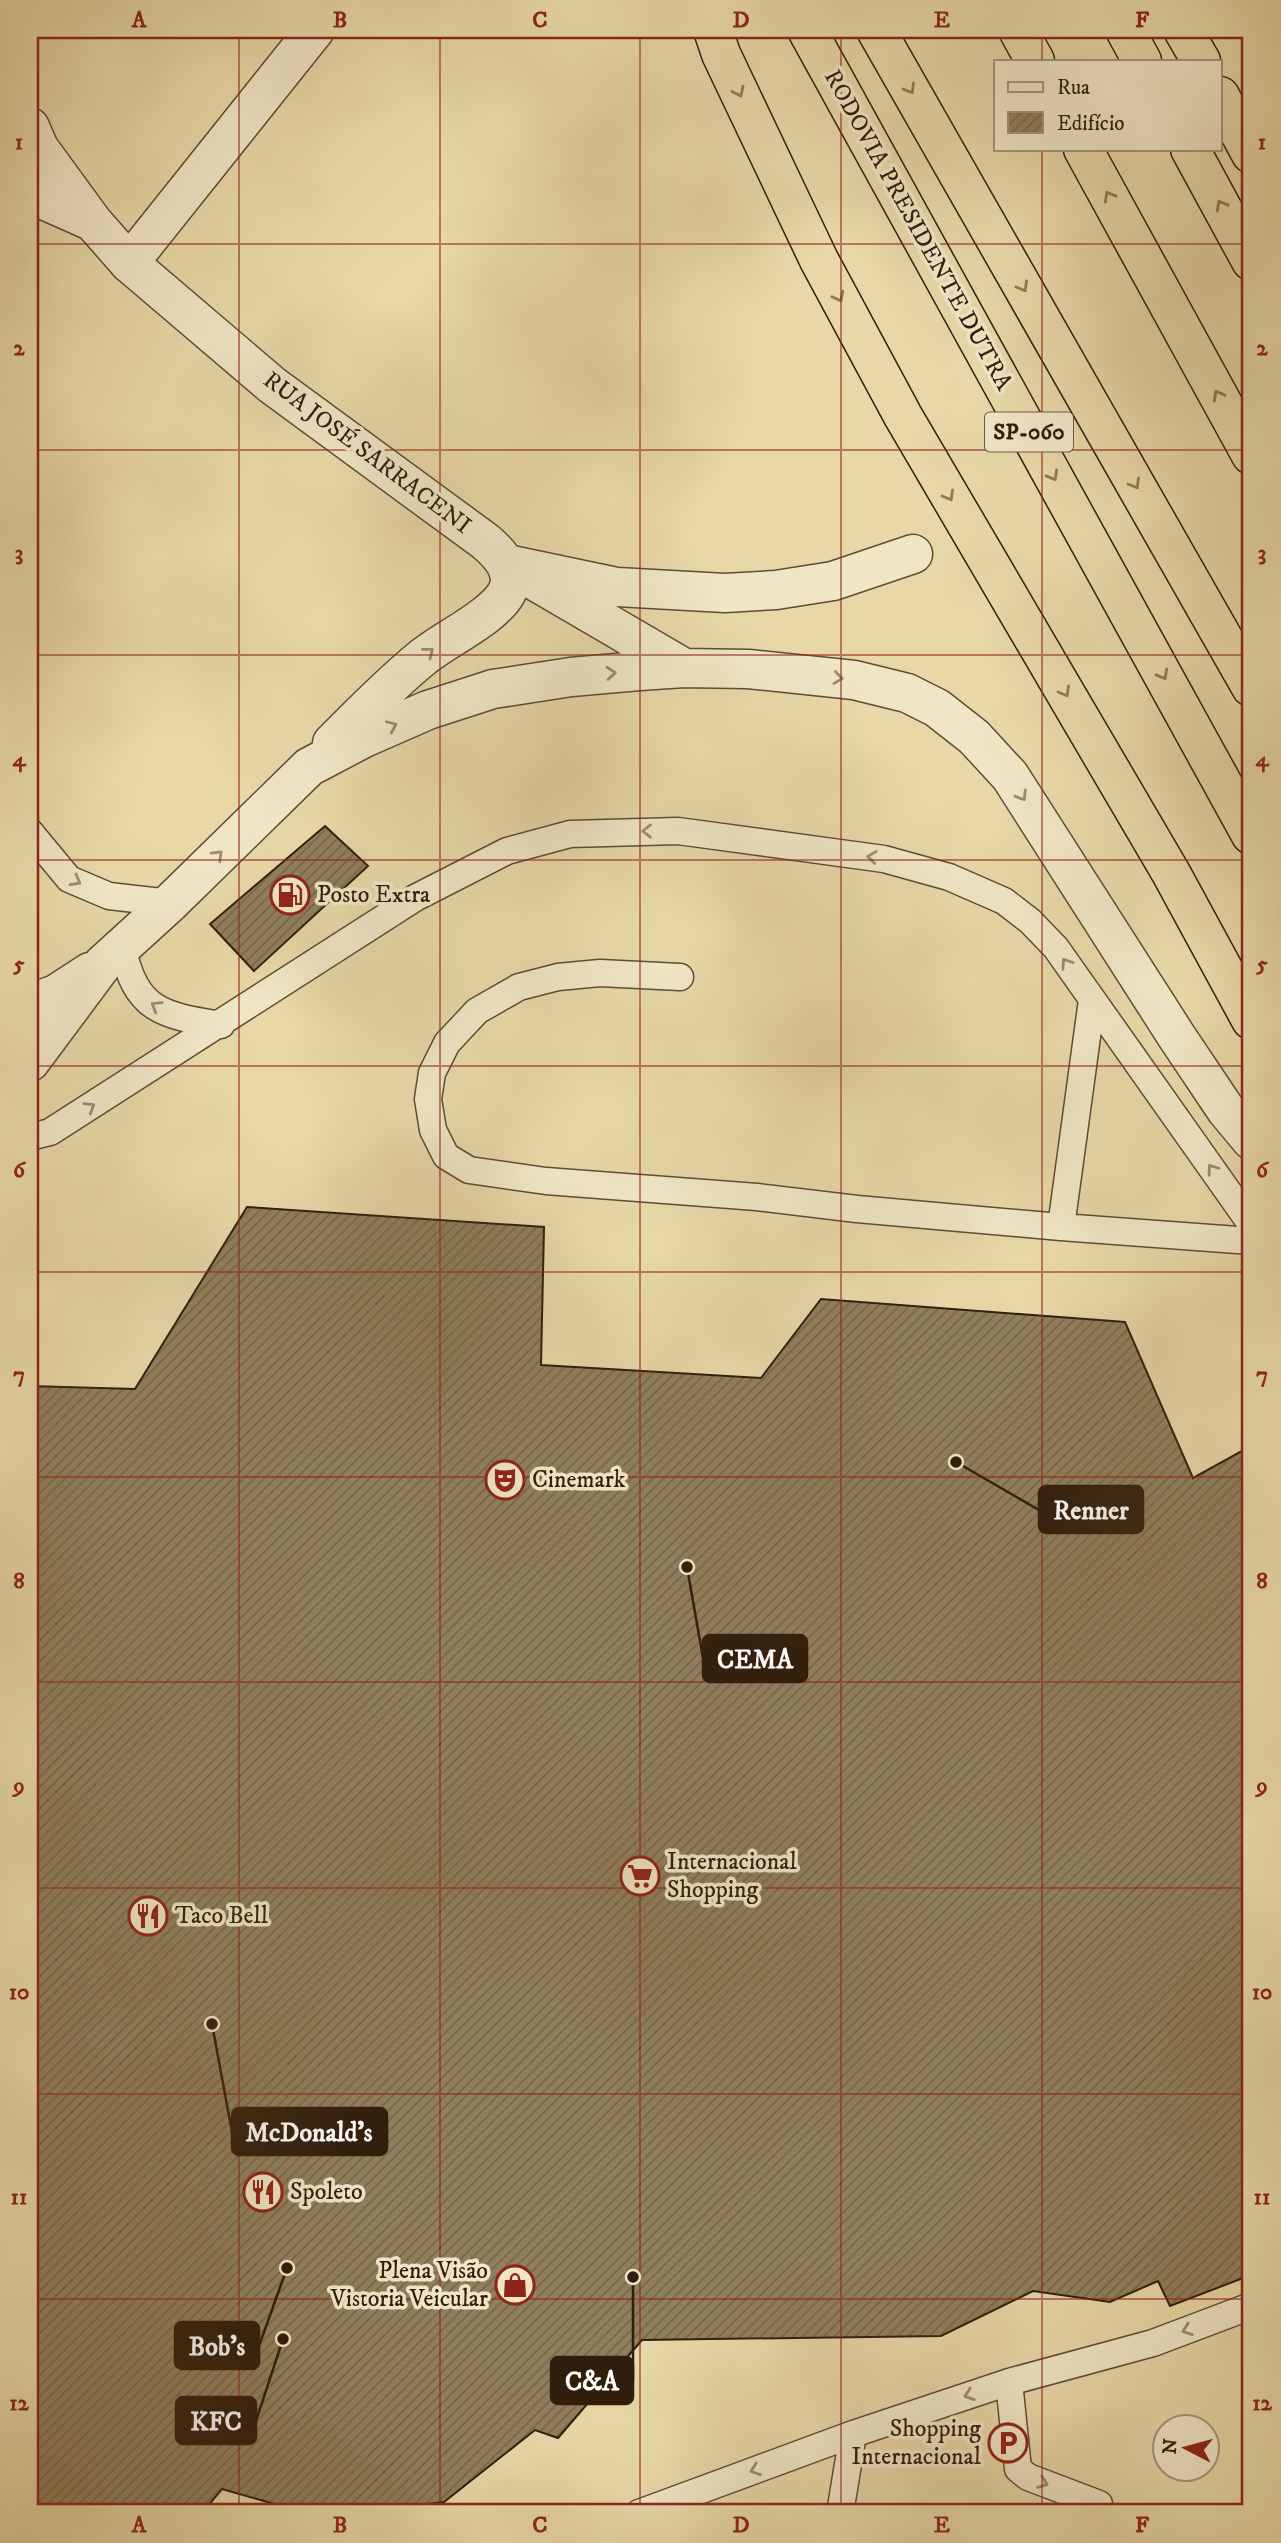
<svg xmlns="http://www.w3.org/2000/svg" width="1281" height="2543" font-family="'IM FELL DW Pica',serif">
<style>
.building{fill:url(#building-hatch);stroke:#301e0c;stroke-width:2}
.lines{fill:none;stroke-linecap:round;stroke-linejoin:round}
.service-casing{stroke:#5e4c33;stroke-width:29}
.minor-casing{stroke:#5e4c33;stroke-width:41}
.tertiary-casing{stroke:#5e4c33;stroke-width:41}
.motorway-casing{stroke:#301e0c;stroke-width:41}
.service{stroke:#f0e6c6;stroke-width:26}
.minor{stroke:#f0e6c6;stroke-width:38}
.tertiary{stroke:#f0e6c6;stroke-width:38}
.motorway{stroke:#e8d8a8;stroke-width:38}
.oneway{stroke:#8c7b5a}
.oneway2{stroke:#9a8c72}
.grid{fill:none;stroke:#8f2418;stroke-width:2;stroke-opacity:0.55}
.labels{text-anchor:middle;dominant-baseline:central;stroke-width:7;stroke-linejoin:round;paint-order:stroke}
.shield{fill:#f0e6c6;stroke:#6a5a44;stroke-width:2}
.shield-label{font-size:23px;font-weight:bold;fill:#301e0c}
.street-label{font-size:24px;fill:#301e0c;stroke:#f0e6c6}
.poi-label{font-size:24px;fill:#301e0c;stroke:#f0e6c6;text-anchor:start}
.leader{fill:none;stroke:#301e0c;stroke-width:2.5}
.callout-dot{fill:#301e0c;stroke:#f0e6c6;stroke-width:2.5}
.callout{fill:#301e0c;stroke:#301e0c;stroke-width:2.5}
.callout-label{font-size:26px;text-anchor:middle;font-weight:bold;fill:#fff}
.neatline{fill:none;stroke:#8f2418;stroke-width:2.5}
.grid-label{font-size:23px;text-anchor:middle;font-weight:bold;fill:#8f2418}
</style>
<defs>
<pattern id="building-hatch" width="6" height="6" patternUnits="userSpaceOnUse" patternTransform="scale(1.75)"><rect width="6" height="6" fill="#907f5d"/><path d="M-1 1l2-2M0 6l6-6M5 7l2-2" fill="none" stroke="#76674b"/></pattern>
</defs>
<rect width="100%" height="100%" fill="#e8d8a8"/>
<filter id="stains"><feTurbulence type="fractalNoise" baseFrequency=".00286" numOctaves="4"/><feColorMatrix values="0 0 0 0 .2 0 0 0 0 .09 0 0 0 0 .02 0 0 0 .5 -.17"/></filter>
<radialGradient id="worn" r=".72"><stop offset=".6" stop-color="#630" stop-opacity="0"/><stop offset="1" stop-color="#630" stop-opacity=".3"/></radialGradient>
<path class="building" d="M325,826L368,866L254,971L210,924Z
M247,1207L544,1227L541,1365L761,1378L821,1299L1125,1322L1193,1478L1251,1446V2275L1170,2306L1158,2281L1110,2302L1033,2291L941,2336L642,2340L558,2438L535,2430L444,2502L355,2513H306L222,2489L202,2513H30V1386L135,1389Z"/>
<g class="lines">
<g class="service-casing">
<path id="service" d="M30,832L69,879L109,896L170,903
M122,946C136,1011 161,1015 221,1025
M680,977L600,973L558,977L519,987L477,1011L447,1043L432,1073L428,1099L433,1130L446,1156L469,1170L546,1181L757,1197L857,1209L1061,1227L1251,1241
M30,1137L50,1132L415,898L507,851L570,834L678,831L884,859L949,877L1004,901L1030,921L1056,948L1251,1224
M1061,1227L1092,1000
M1009,2382L1018,2469L1028,2477L1099,2504
M639,2513L853,2434L1009,2382L1153,2343L1251,2306
M840,2513L853,2434"/>
</g>
<g class="minor-casing">
<path id="minor" d="M129,263L315,30
M512,565L617,587L725,593L776,590L833,581L913,554"/>
</g>
<g class="tertiary-casing">
<path id="tertiary" d="M30,127L39,148L93,222L129,263L272,385L486,542C500,554 517,572 507,592C494,617 445,639 422,658C390,684 361,714 332,743
M30,194L91,221
M506,564L684,668
M30,1003L56,994L90,972
M30,1062L103,964L170,903L309,767L364,738L428,710L493,689L571,677L639,671L684,668L748,669L854,680L907,693L937,708L974,737L1010,776L1177,1037L1226,1110L1251,1140"/>
</g>
<g class="motorway-casing">
<path id="motorway" d="M713,30L721,54L819,260L903,416L1171,873L1251,1020
M807,30L1251,835
M876,30L1251,687
M1018,30L1035,61
M1125,30L1142,61
M1183,30L1201,61
M1220,96L1251,154
M1083,149L1251,455
M1190,149L1251,261"/>
</g>
<use href="#service" class="service"/>
<use href="#minor" class="minor"/>
<use href="#tertiary" class="tertiary"/>
<use href="#motorway" class="motorway"/>
</g>
<defs><path id="oneway-chevron" d="M-2-3.5L2.5 0L-2 3.5" fill="none" stroke-width="1.6" stroke-linecap="round" stroke-linejoin="round" transform="scale(1.75)"/></defs>
<g class="oneway">
<use href="#oneway-chevron" transform="translate(910 89) rotate(60)"/>
<use href="#oneway-chevron" transform="translate(739 92) rotate(64)"/>
<use href="#oneway-chevron" transform="translate(1109 196) rotate(-119)"/>
<use href="#oneway-chevron" transform="translate(1221 205) rotate(-119)"/>
<use href="#oneway-chevron" transform="translate(1023 287) rotate(60)"/>
<use href="#oneway-chevron" transform="translate(839 297) rotate(62)"/>
<use href="#oneway-chevron" transform="translate(1218 395) rotate(-119)"/>
<use href="#oneway-chevron" transform="translate(1053 476) rotate(61)"/>
<use href="#oneway-chevron" transform="translate(1135 484) rotate(60)"/>
<use href="#oneway-chevron" transform="translate(949 496) rotate(60)"/>
<use href="#oneway-chevron" transform="translate(1163 675) rotate(61)"/>
<use href="#oneway-chevron" transform="translate(1065 692) rotate(60)"/>
</g>
<g class="oneway2">
<use href="#oneway-chevron" transform="translate(429 652) rotate(-38)"/>
<use href="#oneway-chevron" transform="translate(611 673) rotate(-5)"/>
<use href="#oneway-chevron" transform="translate(838 678) rotate(7)"/>
<use href="#oneway-chevron" transform="translate(392 726) rotate(-23)"/>
<use href="#oneway-chevron" transform="translate(1022 796) rotate(58)"/>
<use href="#oneway-chevron" transform="translate(647 831) rotate(180)"/>
<use href="#oneway-chevron" transform="translate(218 855) rotate(-44)"/>
<use href="#oneway-chevron" transform="translate(872 857) rotate(-173)"/>
<use href="#oneway-chevron" transform="translate(76 881) rotate(29)"/>
<use href="#oneway-chevron" transform="translate(1066 963) rotate(-124)"/>
<use href="#oneway-chevron" transform="translate(156 1006) rotate(-148)"/>
<use href="#oneway-chevron" transform="translate(90 1107) rotate(-32)"/>
<use href="#oneway-chevron" transform="translate(1212 1169) rotate(-126)"/>
<use href="#oneway-chevron" transform="translate(1187 2330) rotate(160)"/>
<use href="#oneway-chevron" transform="translate(969 2395) rotate(161)"/>
<use href="#oneway-chevron" transform="translate(755 2470) rotate(160)"/>
<use href="#oneway-chevron" transform="translate(1043 2483) rotate(21)"/>
</g>
<path class="grid" d="M239,30V2513M440,30V2513M640,30V2513M841,30V2513M1042,30V61M1042,149V2513M30,244H1251M30,450H1251M30,655H1251M30,860H1251M30,1066H1251M30,1272H1251M30,1477H1251M30,1682H1251M30,1888H1251M30,2094H1251M30,2299H1251"/>
<defs>
<g id="fuel-ring" transform="scale(2.0125)"><circle r="9.5" fill="#f0e6c6" stroke="#8f2418" stroke-width="1.5"/><path d="M-5.5-6h7V0h2V4h1.3V-2.5L3-4.5l.8-.8L6-3V5H2.5V1h-1V6h-7ZM-4.2-4.7v3.2H.2V-4.7Z" fill="#8f2418"/></g>
<g id="theatre-ring" transform="scale(2.0125)"><circle r="9.5" fill="#f0e6c6" stroke="#8f2418" stroke-width="1.5"/><path d="M-5-5.5Q0-4 5-5.5V0Q5 5 0 6Q-5 5-5 0ZM-3.3-2.5H-1v1.5H-3.3ZM1-2.5H3.3v1.5H1ZM-2.8 1Q0 5.5 2.8 1Z" fill="#8f2418"/></g>
<g id="supermarket-ring" transform="scale(2.0125)"><circle r="9.5" fill="#f0e6c6" stroke="#8f2418" stroke-width="1.5"/><path d="M-6-5.5h2.5l.6 2H6L4.5 2H-2.5L-4.4-4H-6ZM-1.5 3.2a1.3 1.3 0 1 0 .1 0ZM3 3.2a1.3 1.3 0 1 0 .1 0Z" fill="#8f2418"/></g>
<g id="restaurant-ring" transform="scale(2.0125)"><circle r="9.5" fill="#f0e6c6" stroke="#8f2418" stroke-width="1.5"/><path d="M-5-6h1v4h1v-4h1v4h1v-4h1v5L-1.5 .5V6h-2V.5L-5-1ZM5-6V6H3V1.5H1.5Q1.5-4 5-6Z" fill="#8f2418"/></g>
<g id="shop-ring" transform="scale(2.0125)"><circle r="9.5" fill="#f0e6c6" stroke="#8f2418" stroke-width="1.5"/><path d="M-5-2.5h2.3a2.7 3.5 0 0 1 5.4 0H5L5.5 6h-11ZM-1.5-2.5h3a1.5 2.3 0 0 0-3 0Z" fill="#8f2418"/></g>
<g id="parking-ring" transform="scale(2.0125)"><circle r="9.5" fill="#f0e6c6" stroke="#8f2418" stroke-width="1.5"/><path d="M-3.5-5.5H1a3.5 3.5 0 0 1 0 7H-1V5.5H-3.5ZM-1-3.4V-.6H.8a1.4 1.4 0 0 0 0-2.8Z" fill="#8f2418"/></g>
</defs>
<g fill-rule="evenodd">
<use href="#fuel-ring" x="290" y="895"/>
<use href="#theatre-ring" x="505" y="1480"/>
<use href="#supermarket-ring" x="640" y="1876"/>
<use href="#restaurant-ring" x="148" y="1916"/>
<use href="#restaurant-ring" x="263" y="2192"/>
<use href="#shop-ring" x="515" y="2285"/>
<use href="#parking-ring" x="1008" y="2443"/>
</g>
<g class="labels">
<rect class="shield" x="985" y="412.5" width="88" height="39" rx="5"/>
<g class="shield-label">
<text x="1029" y="432">SP-060</text>
</g>
<g class="street-label">
<text transform="translate(918 230) rotate(61)">RODOVIA PRESIDENTE DUTRA</text>
<text transform="translate(367 453) rotate(37)">RUA JOSÉ SARRACENI</text>
</g>
<g class="poi-label">
<text x="317" y="895">Posto Extra</text>
<text x="532" y="1480">Cinemark</text>
<text x="667" y="1862">Internacional<tspan x="667" dy="28">Shopping</tspan></text>
<text x="175" y="1916">Taco Bell</text>
<text x="290" y="2192">Spoleto</text>
<text x="488" y="2271" text-anchor="end">Plena Visão<tspan x="488" dy="28">Vistoria Veicular</tspan></text>
<text x="981" y="2429" text-anchor="end">Shopping<tspan x="981" dy="28">Internacional</tspan></text>
</g>
</g>
<path class="leader" d="M956 1462L1039 1510M687 1567L703 1658M212 2024L232 2132M287 2268L259 2346M633 2277L633 2381M283 2339L256 2421"/>
<g class="callout-dot">
<circle cx="956" cy="1462" r="7"/>
<circle cx="687" cy="1567" r="7"/>
<circle cx="212" cy="2024" r="7"/>
<circle cx="287" cy="2268" r="7"/>
<circle cx="633" cy="2277" r="7"/>
<circle cx="283" cy="2339" r="7"/>
</g>
<g class="callout">
<rect x="1039" y="1486" width="104" height="47" rx="7"/>
<rect x="703" y="1635" width="104" height="47" rx="7"/>
<rect x="232" y="2108" width="155" height="47" rx="7"/>
<rect x="175" y="2322" width="84" height="47" rx="7"/>
<rect x="551" y="2357" width="82" height="47" rx="7"/>
<rect x="176" y="2397" width="80" height="47" rx="7"/>
</g>
<g class="callout-label">
<text x="1091" y="1519">Renner</text>
<text x="755" y="1668">CEMA</text>
<text x="309" y="2141">McDonald's</text>
<text x="217" y="2355">Bob's</text>
<text x="592" y="2390">C&amp;A</text>
<text x="216" y="2430">KFC</text>
</g>
<rect width="1281" height="2543" fill="none" stroke="#e8d8a8" stroke-width="77"/>
<rect x="994" y="60" width="228" height="91" fill="#f0e6c6" stroke="#a3967c" stroke-width="2"/>
<rect x="1008" y="82" width="35" height="10" fill="#f0e6c6" stroke="#a3967c" stroke-width="2"/>
<text x="1057" y="94" font-size="21" fill="#301e0c">Rua</text>
<rect x="1008" y="112" width="35" height="21" fill="url(#building-hatch)" stroke="#a3967c" stroke-width="2"/>
<text x="1057" y="130" font-size="21" fill="#301e0c">Edifício</text>
<g transform="translate(1186 2448) rotate(276)"><circle r="33" fill="#f0e6c6" stroke="#a3967c" stroke-width="2"/>
<path d="M0-5L12 26L0 18L-12 26Z" fill="#8f2418"/>
<text y="-10" font-size="19" font-weight="bold" text-anchor="middle" fill="#301e0c">N</text>
</g>
<rect x="38" y="38" width="1204" height="2466" class="neatline"/>
<g class="grid-label">
<text x="139" y="27">A</text>
<text x="340" y="27">B</text>
<text x="540" y="27">C</text>
<text x="741" y="27">D</text>
<text x="942" y="27">E</text>
<text x="1142" y="27">F</text>
<text x="19" y="149">1</text>
<text x="1262" y="149">1</text>
<text x="19" y="355">2</text>
<text x="1262" y="355">2</text>
<text x="19" y="560">3</text>
<text x="1262" y="560">3</text>
<text x="19" y="766">4</text>
<text x="1262" y="766">4</text>
<text x="19" y="971">5</text>
<text x="1262" y="971">5</text>
<text x="19" y="1177">6</text>
<text x="1262" y="1177">6</text>
<text x="19" y="1382">7</text>
<text x="1262" y="1382">7</text>
<text x="19" y="1588">8</text>
<text x="1262" y="1588">8</text>
<text x="19" y="1793">9</text>
<text x="1262" y="1793">9</text>
<text x="19" y="1999">10</text>
<text x="1262" y="1999">10</text>
<text x="19" y="2204">11</text>
<text x="1262" y="2204">11</text>
<text x="19" y="2410">12</text>
<text x="1262" y="2410">12</text>
<text x="139" y="2532">A</text>
<text x="340" y="2532">B</text>
<text x="540" y="2532">C</text>
<text x="741" y="2532">D</text>
<text x="942" y="2532">E</text>
<text x="1142" y="2532">F</text>
</g>
<rect width="100%" height="100%" filter="url(#stains)"/>
<rect width="100%" height="100%" fill="url(#worn)"/>
</svg>
